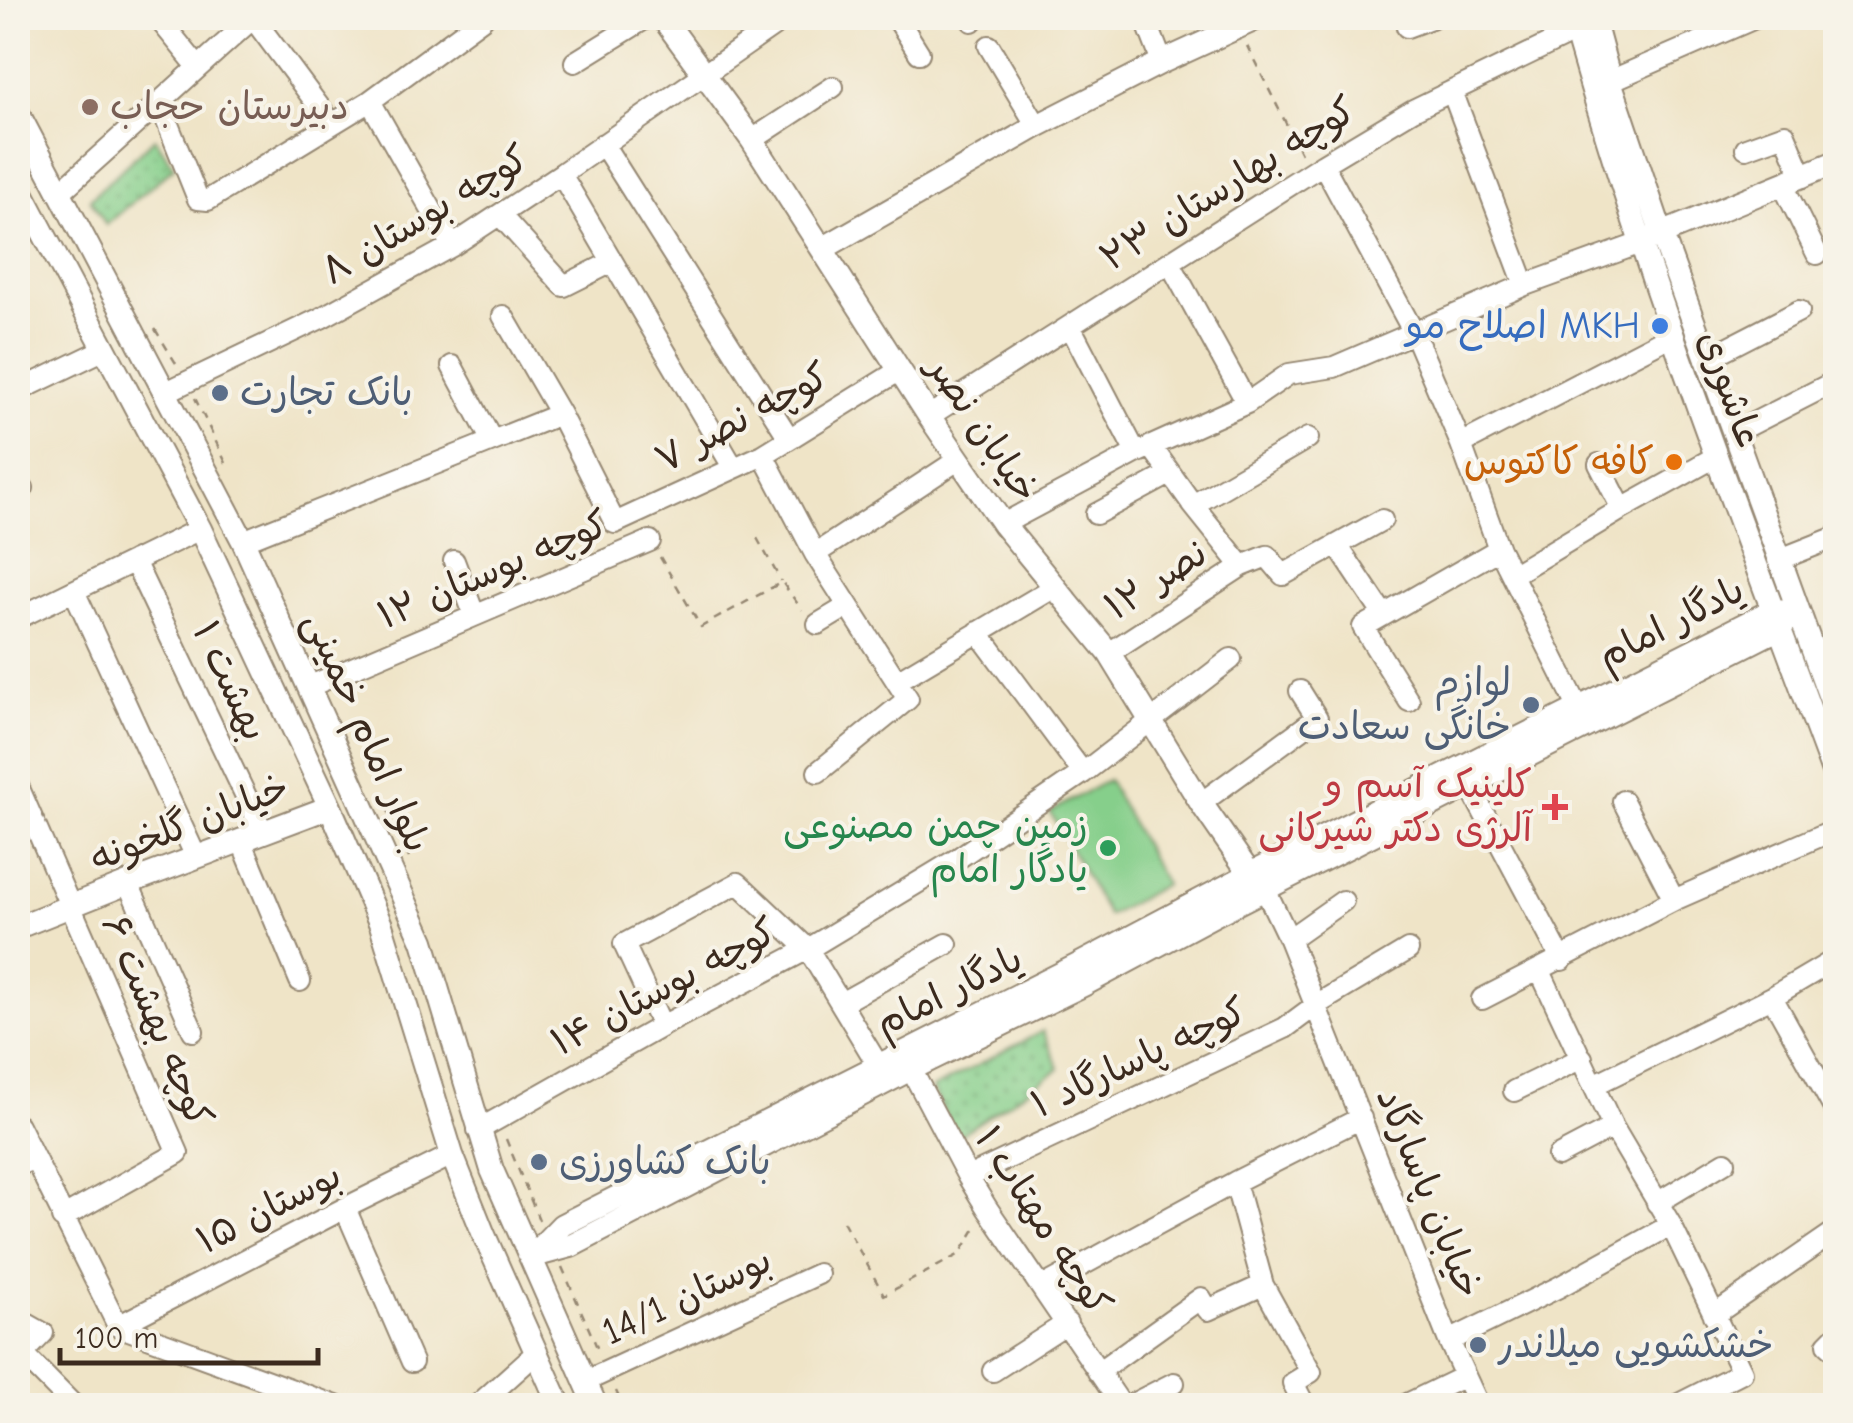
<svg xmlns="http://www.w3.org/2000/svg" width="1853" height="1423" font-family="'Comic Neue','Playpen Sans Arabic',sans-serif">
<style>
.park{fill:url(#park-dots);stroke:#607c54;stroke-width:2.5}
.garden{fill:#86cf8b;stroke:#607c54;stroke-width:2.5}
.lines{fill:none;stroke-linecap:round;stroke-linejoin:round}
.service-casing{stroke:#958772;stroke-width:14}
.minor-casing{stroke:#958772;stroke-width:24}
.tertiary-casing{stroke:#958772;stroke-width:26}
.path{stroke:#958772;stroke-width:2.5;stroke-dasharray:8 8;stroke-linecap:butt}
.service{stroke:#fff;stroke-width:10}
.minor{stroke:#fff;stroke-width:20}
.tertiary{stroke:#fff;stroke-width:22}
.education-dot{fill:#8d6e63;stroke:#f7f3e8;stroke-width:4}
.shop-dot{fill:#3f7fe0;stroke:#f7f3e8;stroke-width:4}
.service-dot{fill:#5c6f8a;stroke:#f7f3e8;stroke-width:4}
.food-dot{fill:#e8710a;stroke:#f7f3e8;stroke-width:4}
.health-dot{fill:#e0444e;stroke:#f7f3e8;stroke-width:4}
.leisure-dot{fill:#2e9e5b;stroke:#f7f3e8;stroke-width:4}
.labels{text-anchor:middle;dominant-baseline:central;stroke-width:8;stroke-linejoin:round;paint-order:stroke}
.education-label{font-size:38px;fill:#785e54;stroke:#f7f3e8;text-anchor:start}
.street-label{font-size:38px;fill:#3b2a1e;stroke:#f7f3e8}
.shop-label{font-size:38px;fill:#366cbe;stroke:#f7f3e8;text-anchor:end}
.service-label{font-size:38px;fill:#4e5e75;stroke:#f7f3e8;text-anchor:start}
.food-label{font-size:38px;fill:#c56008;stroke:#f7f3e8;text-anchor:end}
.health-label{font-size:38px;fill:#be3a42;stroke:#f7f3e8;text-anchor:end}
.leisure-label{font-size:38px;fill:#27864d;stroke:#f7f3e8;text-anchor:end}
</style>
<defs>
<pattern id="park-dots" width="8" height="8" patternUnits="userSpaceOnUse" patternTransform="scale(2.5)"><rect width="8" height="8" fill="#86cf8b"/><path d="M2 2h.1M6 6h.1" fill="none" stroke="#6fa871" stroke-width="1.8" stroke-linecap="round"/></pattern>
</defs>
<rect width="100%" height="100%" fill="#f7f3e8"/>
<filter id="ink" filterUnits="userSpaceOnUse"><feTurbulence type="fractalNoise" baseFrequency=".01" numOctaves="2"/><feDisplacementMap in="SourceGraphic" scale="20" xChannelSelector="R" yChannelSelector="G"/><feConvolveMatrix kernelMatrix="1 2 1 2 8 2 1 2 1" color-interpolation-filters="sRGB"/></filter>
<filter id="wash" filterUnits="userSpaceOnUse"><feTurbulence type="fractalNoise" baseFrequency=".0048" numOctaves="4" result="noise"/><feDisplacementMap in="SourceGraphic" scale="40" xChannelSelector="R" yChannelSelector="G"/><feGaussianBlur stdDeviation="2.25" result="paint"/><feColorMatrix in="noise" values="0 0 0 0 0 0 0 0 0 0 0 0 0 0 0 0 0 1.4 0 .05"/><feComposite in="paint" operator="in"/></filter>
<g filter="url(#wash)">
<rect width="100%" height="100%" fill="#efe4c7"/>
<path class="park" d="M155,138L174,167L106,225L90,199Z
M1043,1031L1059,1069L957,1137L932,1089Z"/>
<path class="garden" d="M1108,780L1165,884L1108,916L1050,812Z"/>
</g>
<g filter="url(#ink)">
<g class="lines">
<g class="service-casing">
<path id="service" d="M18,1171L36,1163"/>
</g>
<g class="minor-casing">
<path id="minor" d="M158,18L198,67
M253,18L332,124
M897,18L919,53
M970,18L972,21
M1145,18L1162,62
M1407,27L1431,18
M989,46L1037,126
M575,62L646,18
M1610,81L1755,18
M1452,91L1525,285
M370,101L452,246
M159,102L198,199L208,200L370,101L483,18
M752,140L833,87
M603,144L789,438
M1746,148L1785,134L1803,177
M1323,164L1413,331L1461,444L1499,549L1579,709
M561,174L733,467
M1783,185L1817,254
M59,193L253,18
M500,215L564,286L612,262
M1170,263L1247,403
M503,316L560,414L615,523L763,455L900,370
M1070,326L1136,453
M1706,359L1799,311
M452,366L492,441
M18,391L103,350
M166,392L321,318L452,246L561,174L785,18
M929,416L1323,164L1413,110L1576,31
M1734,433L1836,381
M1461,444L1672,335
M1151,446L1193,505L1242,566L1267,556L1283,575L1382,520
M763,455L815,554L908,699L818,772
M1599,464L1622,509
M18,490L23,488
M1193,505L1308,438
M1096,514L1170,474
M1003,524L1136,453L1247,403L1289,374L1334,367L1525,285L1641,243
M243,541L560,414
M1337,545L1383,614
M815,554L958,460
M1778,560L1836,537
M134,561L263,832
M454,561L474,614
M1512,575L1622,509L1717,456
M74,591L196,857
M18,618L200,529
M818,624L848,606
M978,632L1083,773
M1109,653L1242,566
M897,681L1055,587
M308,687L650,541
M1409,701L1363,627L1499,549
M1469,785L1562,960
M18,786L178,1153L62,1218
M1623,801L1674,900
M1201,803L1317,718L1300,691
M241,840L300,981
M128,883L193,1031
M1265,889L1289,939L1449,1341L1479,1406
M1289,939L1343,901
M1540,971L1613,1127L1671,1225L1742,1372L1675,1406
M1772,997L1836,1112
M1482,999L1674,900L1836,829
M841,1003L947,944
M662,1026L624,944L738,883L808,949L878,1065
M911,1069L968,1177L987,1208L1122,1406
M1594,1085L1772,997L1836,959
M1514,1091L1582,1058
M18,1125L118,1326L336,1406
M478,1130L662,1026L808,949L957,859L1083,773L1231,659
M1558,1156L1613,1127
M968,1177L1285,1028L1316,1005L1408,950
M1657,1203L1725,1162
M345,1208L412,1362
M1042,1287L1235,1182
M1714,1315L1836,1231
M18,1319L43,1333L18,1359
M118,1326L345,1208L452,1155
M1836,1336L1828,1344L1836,1351
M1449,1341L1559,1287L1671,1225
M23,1354L74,1406
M993,1371L1067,1323
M1098,1372L1201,1298L1208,1310L1263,1285
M586,1381L818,1274
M477,1406L536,1353
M1129,1406L1174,1383
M1305,1406L1293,1383L1311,1372L1263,1285L1235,1182L1361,1118
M1403,1406L1465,1376"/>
</g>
<g class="tertiary-casing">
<path id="tertiary" d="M663,18L752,140L929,416L1003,524L1109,653L1201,803L1250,874
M1572,18C1644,277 1743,528 1836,780
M1593,18L1610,81L1662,235L1836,714
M18,113L243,541L423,941L492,1170L596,1406
M18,185L200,529L330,807L381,925L452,1155L484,1235L560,1406
M1649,239L1836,162
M822,249L1037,126L1162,62L1258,18
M18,927L128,883L330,807
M534,1256L571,1246L911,1069L1085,984L1214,915L1780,628L1797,611
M531,1257L562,1225L1076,966L1250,874L1773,610L1797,611"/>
</g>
<path class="path" d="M1247,46L1302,155
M18,78L26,94
M155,329L177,365
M195,398L226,463
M757,538L781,581
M660,557L701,627L782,582L802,610
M388,810L409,858
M506,1139L539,1220
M843,1221L884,1295L960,1254L977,1226
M562,1267L599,1352
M616,1391L623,1406"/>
<use href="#service" class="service"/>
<use href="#minor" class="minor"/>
<use href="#tertiary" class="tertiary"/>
</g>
</g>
<circle class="education-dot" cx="90" cy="107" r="10"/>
<circle class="shop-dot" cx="1660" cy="326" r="10"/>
<g class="service-dot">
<circle cx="220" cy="393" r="10"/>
<circle cx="1531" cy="705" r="10"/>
<circle cx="539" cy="1162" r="10"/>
<circle cx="1478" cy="1345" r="10"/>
</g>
<circle class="food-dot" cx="1674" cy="462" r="10"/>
<path class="health-dot" d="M1550 792h10v10h10v10h-10v10h-10v-10h-10v-10h10z"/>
<circle class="leisure-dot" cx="1108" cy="848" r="10"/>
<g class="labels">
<g class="education-label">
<text x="110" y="107">دبیرستان حجاب</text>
</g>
<g class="street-label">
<text transform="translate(1228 184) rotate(-32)">کوچه بهارستان ۲۳</text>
<text transform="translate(425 215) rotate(-31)">کوچه بوستان ۸</text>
<text transform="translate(1730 389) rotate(70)">عاشوری</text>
<text transform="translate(742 418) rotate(-28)">کوچه نصر ۷</text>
<text transform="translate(983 429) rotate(56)">خیابان نصر</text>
<text transform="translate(493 570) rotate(-23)">کوچه بوستان ۱۲</text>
<text transform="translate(1156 580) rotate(-33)">نصر ۱۲</text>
<text transform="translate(1671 623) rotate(-27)">یادگار امام</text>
<text transform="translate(230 681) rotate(65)">بهشت ۱</text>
<text transform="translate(367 732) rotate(66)">بلوار امام خمینی</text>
<text transform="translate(189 823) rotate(-21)">خیابان گلخونه</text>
<text transform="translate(664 987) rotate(-28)">کوچه بوستان ۱۴</text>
<text transform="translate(949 991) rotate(-26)">یادگار امام</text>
<text transform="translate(157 1021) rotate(67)">کوچه بهشت ۶</text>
<text transform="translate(1139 1058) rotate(-25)">کوچه پاسارگاد ۱</text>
<text transform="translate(1429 1193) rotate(68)">خیابان پاسارگاد</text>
<text transform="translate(269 1208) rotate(-27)">بوستان ۱۵</text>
<text transform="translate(1043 1221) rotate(57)">کوچه مهتاب ۱</text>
<text transform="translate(687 1296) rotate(-25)">بوستان 14/1</text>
</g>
<g class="shop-label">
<text x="1640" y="326">اصلاح مو MKH</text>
</g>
<g class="service-label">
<text x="240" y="393">بانک تجارت</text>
<text x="1511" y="683" text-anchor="end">لوازم<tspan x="1511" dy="44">خانگی سعادت</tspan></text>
<text x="559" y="1162">بانک کشاورزی</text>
<text x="1498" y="1345">خشکشویی میلاندر</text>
</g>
<g class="food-label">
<text x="1654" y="462">کافه کاکتوس</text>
</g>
<g class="health-label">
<text x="1532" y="785">کلینیک آسم و<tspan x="1532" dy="44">آلرژی دکتر شیرکانی</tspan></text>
</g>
<g class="leisure-label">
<text x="1088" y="826">زمین چمن مصنوعی<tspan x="1088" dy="44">یادگار امام</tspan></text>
</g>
</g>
<rect width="1853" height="1423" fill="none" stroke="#f7f3e8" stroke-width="60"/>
<path d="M60 1348v15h258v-15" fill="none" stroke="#3b2a1e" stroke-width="5"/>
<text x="75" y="1348" font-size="30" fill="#3b2a1e" stroke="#f7f3e8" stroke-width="8" paint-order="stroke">100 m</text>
</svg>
